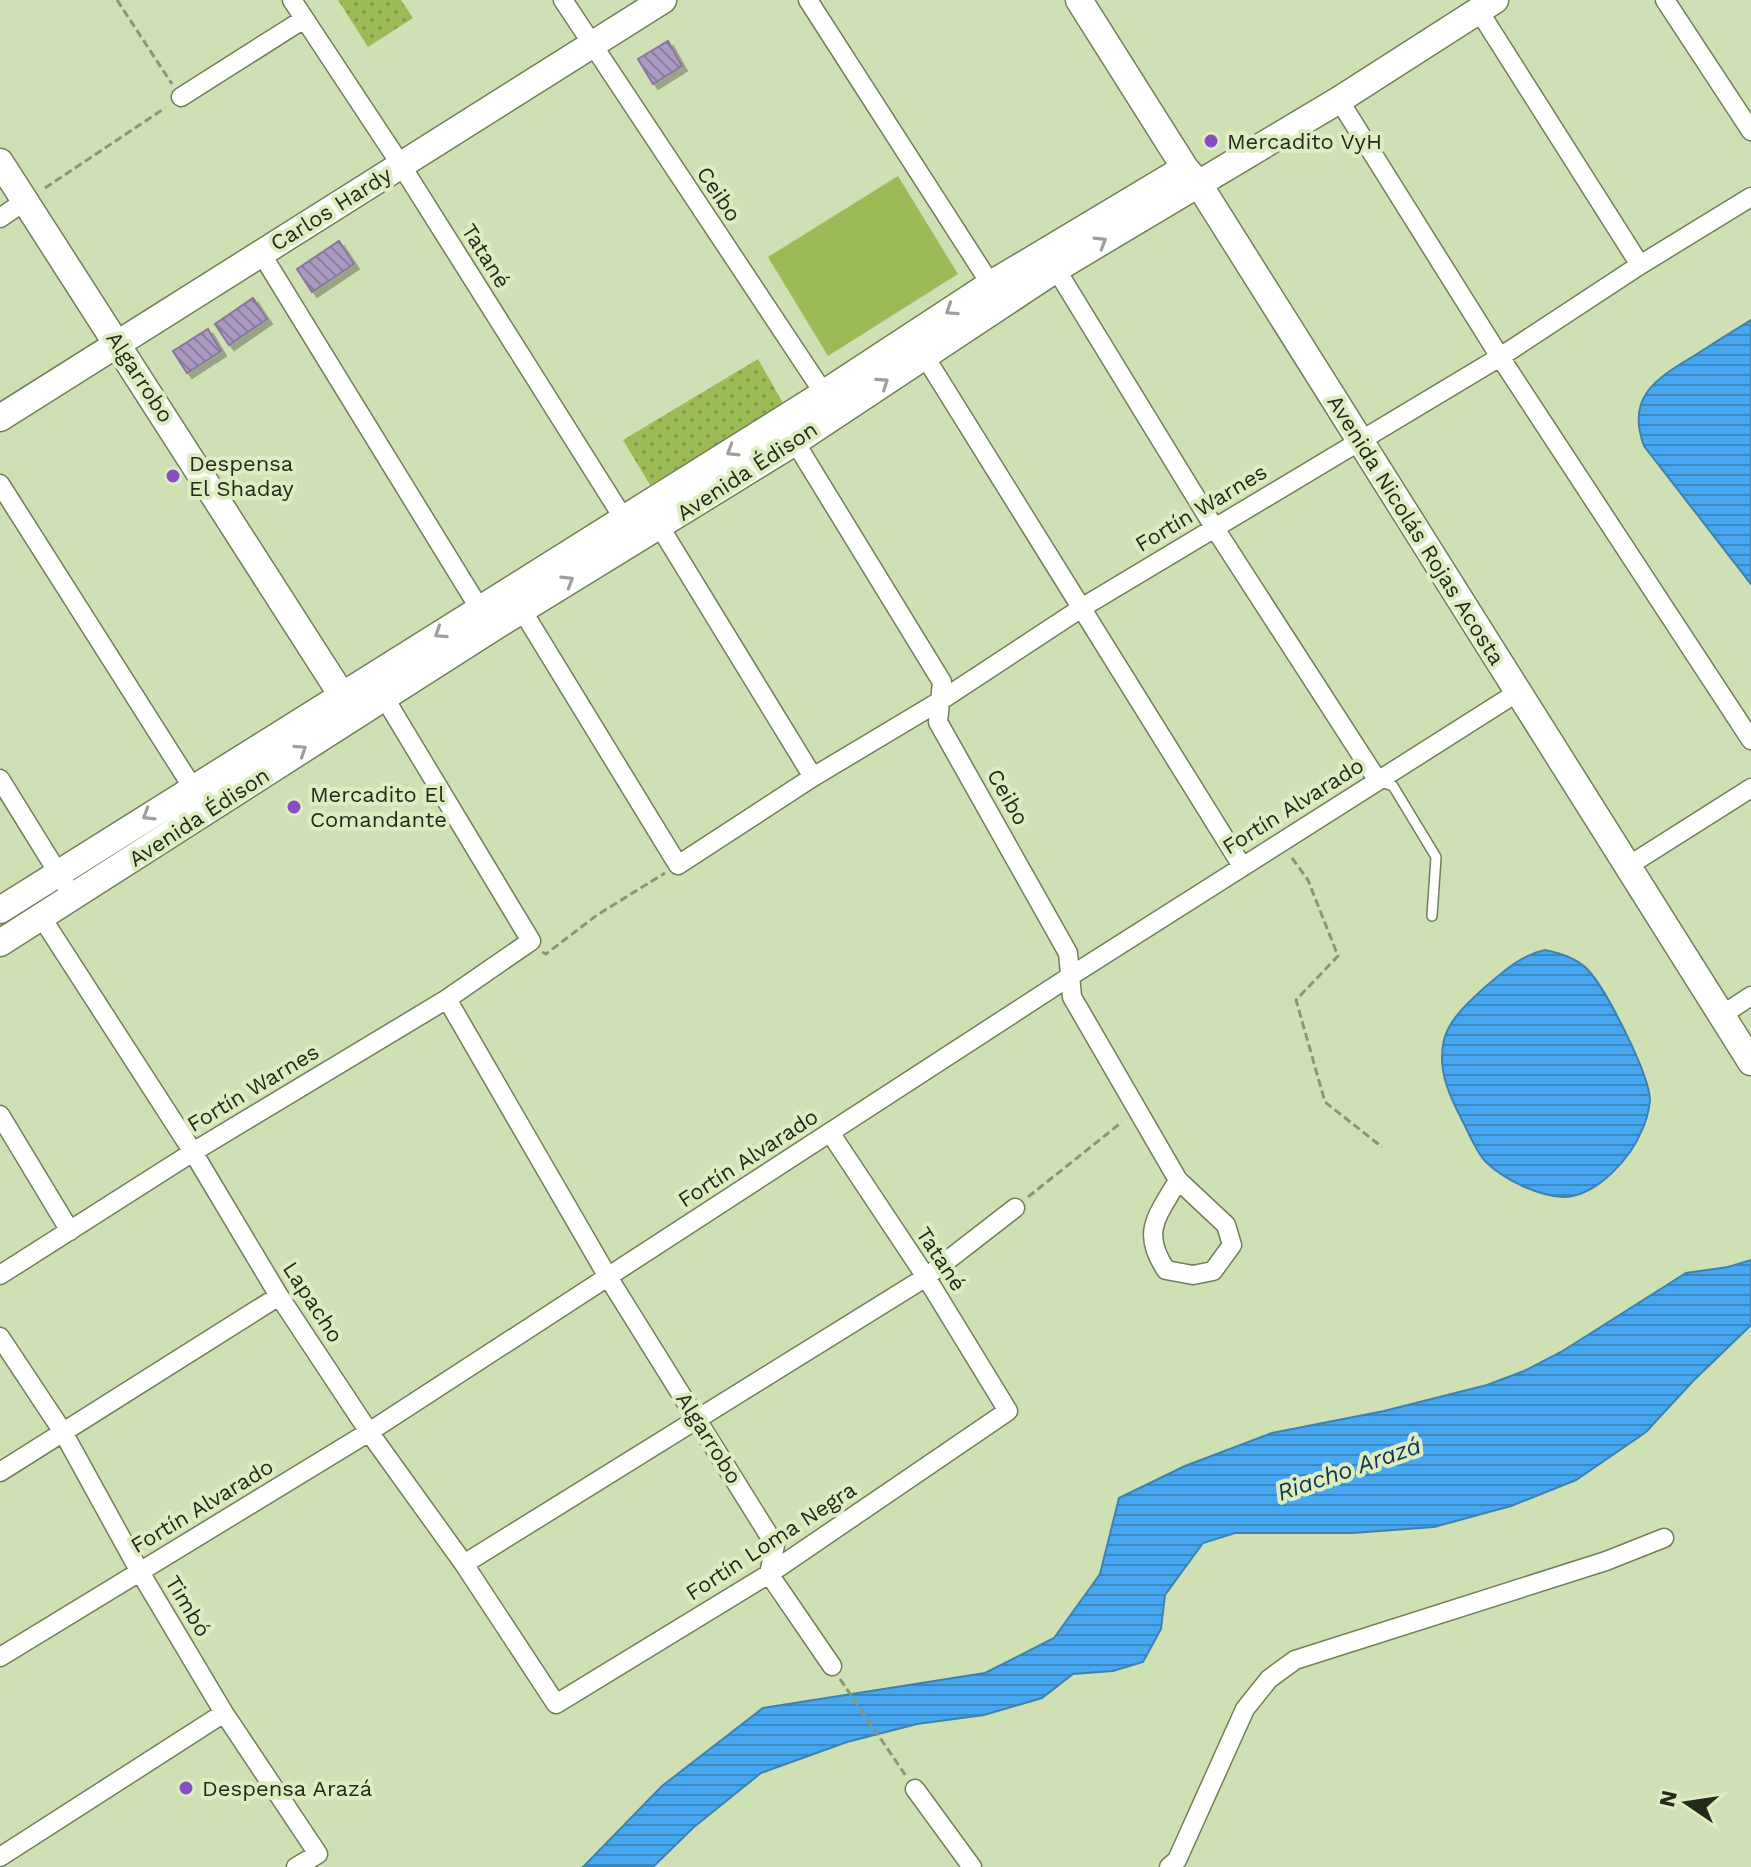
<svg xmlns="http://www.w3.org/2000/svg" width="1751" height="1867" font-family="'Work Sans',sans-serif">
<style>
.grass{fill:url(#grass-dots)}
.pitch{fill:#9bbb57}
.water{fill:url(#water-rules);stroke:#3d82b1;stroke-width:2}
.building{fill:url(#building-back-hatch);stroke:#88779e;stroke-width:2;filter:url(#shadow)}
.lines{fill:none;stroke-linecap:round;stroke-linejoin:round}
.lane-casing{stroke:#717f57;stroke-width:12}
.street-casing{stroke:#717f57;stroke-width:21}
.secondary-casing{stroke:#717f57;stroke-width:29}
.path{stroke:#8a9676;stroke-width:3;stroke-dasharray:8 4;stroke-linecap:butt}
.lane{stroke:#fff;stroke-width:9}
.street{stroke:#fff;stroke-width:18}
.secondary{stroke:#fff;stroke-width:26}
.oneway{stroke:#9da098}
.poi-dot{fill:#894dc3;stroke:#ddedc1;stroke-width:3}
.labels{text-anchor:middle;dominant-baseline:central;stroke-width:8;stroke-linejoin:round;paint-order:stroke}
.poi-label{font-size:22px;fill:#252b1b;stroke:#ddedc1;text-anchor:start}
.street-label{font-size:22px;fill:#252b1b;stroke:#ddedc1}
.water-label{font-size:24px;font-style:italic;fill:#103855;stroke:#ddedc1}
</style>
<defs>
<pattern id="grass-dots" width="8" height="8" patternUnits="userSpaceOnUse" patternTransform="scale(2)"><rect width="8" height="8" fill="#9bbb57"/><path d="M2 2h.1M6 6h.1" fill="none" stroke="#7e9847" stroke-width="1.8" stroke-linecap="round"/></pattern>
<pattern id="water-rules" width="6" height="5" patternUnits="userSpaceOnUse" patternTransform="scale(2)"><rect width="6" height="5" fill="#47a8f1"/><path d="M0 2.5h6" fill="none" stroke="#3b89c2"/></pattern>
<pattern id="building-back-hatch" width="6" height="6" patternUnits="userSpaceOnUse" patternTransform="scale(2)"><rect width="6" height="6" fill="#aa99c1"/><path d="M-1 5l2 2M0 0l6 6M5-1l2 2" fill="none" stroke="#8a7d9c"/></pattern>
<filter id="shadow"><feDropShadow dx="5" dy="5" stdDeviation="0" flood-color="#0004"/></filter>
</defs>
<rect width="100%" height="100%" fill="#d0e0b5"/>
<path class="grass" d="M338,0H401L413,18L368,47Z
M758,359L784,405L650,485L623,440Z"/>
<path class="pitch" d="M898,176L958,274L828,356L768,257Z"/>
<path class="water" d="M1751,320V584L1644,446C1626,398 1655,379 1692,357C1711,345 1731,332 1751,320Z
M1545,950C1560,953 1577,958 1588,970C1606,989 1650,1075 1650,1101C1649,1109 1646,1122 1642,1130C1631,1158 1596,1197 1563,1197C1538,1196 1503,1179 1486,1162C1476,1152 1469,1133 1462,1120C1449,1095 1437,1069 1444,1040C1449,1019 1469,1002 1484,988C1503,972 1521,955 1545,950Z
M1751,1260V1325L1693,1381L1646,1432L1576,1480L1511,1506L1434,1527L1353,1533H1235L1203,1543L1165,1595L1161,1629L1143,1662L1113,1671L1073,1674L1042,1698L984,1715L917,1724L847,1742L761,1773L694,1827L653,1867H583L662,1786L763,1708L985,1673L1054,1638L1100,1574L1119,1498L1185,1466L1272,1433L1384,1411L1487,1385L1524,1371L1561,1352L1686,1273L1728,1267Z"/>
<path class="building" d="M668,41L682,66L653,84L638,59Z
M339,241L354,264L312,292L297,269Z
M253,298L267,319L229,345L215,324Z
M208,329L221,351L187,373L173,351Z"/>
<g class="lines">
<g class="lane-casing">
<path id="lane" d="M1378,781L1393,786L1436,857L1432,916"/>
</g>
<g class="street-casing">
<path id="street" d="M292,0L401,165L629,527
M563,0L829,401
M808,0L997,294
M1665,0L1751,131
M1479,11L1640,265
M181,97L304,19
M1339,100L1500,357L1751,740
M0,218L25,201
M261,253L486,619
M1056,269L1214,527L1378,781
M924,355L1242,866
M795,442L942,682L938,722L1068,953L1072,997L1178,1180L1226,1225L1232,1245L1213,1271L1193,1275L1166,1270C1140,1231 1158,1216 1178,1180
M0,484L198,796
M660,527L813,777
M522,610L678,865L813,777L940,701L1083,607L1500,357L1640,265L1751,197
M0,779L73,897
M1628,866L1751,788
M42,918L193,1152L279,1296L369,1432L464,1564L556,1704L769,1574L1008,1411L926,1277L831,1134
M447,999L608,1277L775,1545L769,1574L832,1666
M1722,1015L1751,996
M0,1115L70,1231
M0,1275L193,1152L447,999L531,941L384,697
M0,1337L63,1432L140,1572L224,1713L318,1854L296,1867
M0,1472L279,1296
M464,1564L926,1277L1015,1208
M0,1657L369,1432L1069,977L1518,692
M915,1789L972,1867
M0,1857L224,1713
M1169,1867L1177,1860L1245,1709L1269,1679L1295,1660L1606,1561L1664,1538"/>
</g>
<g class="secondary-casing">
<path id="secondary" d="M1079,0L1185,168L1198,183L1751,1062
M0,162L352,711
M0,418L663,0
M0,910L823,394L991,284L1185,168
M0,943L491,629L795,442L1056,269L1339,100L1495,0"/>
</g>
<path class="path" d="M117,0L172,84
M45,188L165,108
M1292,858L1308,880L1338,956L1296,1000L1325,1102L1382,1147
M542,952L546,954L597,915L665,873
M1028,1197L1122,1122
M840,1679L906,1776"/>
<use href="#lane" class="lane"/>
<use href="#street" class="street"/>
<use href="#secondary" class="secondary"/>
</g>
<defs><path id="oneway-chevron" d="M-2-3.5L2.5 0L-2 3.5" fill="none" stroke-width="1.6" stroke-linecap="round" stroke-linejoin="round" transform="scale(2)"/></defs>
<g class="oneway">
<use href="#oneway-chevron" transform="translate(1101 242) rotate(-31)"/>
<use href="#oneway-chevron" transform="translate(951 310) rotate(147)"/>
<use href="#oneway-chevron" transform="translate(883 383) rotate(-34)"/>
<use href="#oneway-chevron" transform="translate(732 451) rotate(148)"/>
<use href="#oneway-chevron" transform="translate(568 581) rotate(-32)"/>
<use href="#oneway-chevron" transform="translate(440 633) rotate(147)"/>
<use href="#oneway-chevron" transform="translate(301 750) rotate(-33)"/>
<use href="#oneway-chevron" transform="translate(148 815) rotate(148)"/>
</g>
<g class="poi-dot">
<circle cx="1211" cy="141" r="8"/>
<circle cx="173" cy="476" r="8"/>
<circle cx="294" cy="807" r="8"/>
<circle cx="186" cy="1788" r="8"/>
</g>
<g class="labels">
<g class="poi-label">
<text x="1227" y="141">Mercadito VyH</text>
<text x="189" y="463">Despensa<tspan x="189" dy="25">El Shaday</tspan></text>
<text x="310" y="794">Mercadito El<tspan x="310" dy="25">Comandante</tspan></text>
<text x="202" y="1788">Despensa Arazá</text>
</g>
<g class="street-label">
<text transform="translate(719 194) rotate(56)">Ceibo</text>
<text transform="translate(331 209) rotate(-32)">Carlos Hardy</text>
<text transform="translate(486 256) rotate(58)">Tatané</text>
<text transform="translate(140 377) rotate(57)">Algarrobo</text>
<text transform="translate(747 471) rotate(-33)">Avenida Édison</text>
<text transform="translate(1201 508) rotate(-31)">Fortín Warnes</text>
<text transform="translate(1416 530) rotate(58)">Avenida Nicolás Rojas Acosta</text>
<text transform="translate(1008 797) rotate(60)">Ceibo</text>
<text transform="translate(1293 806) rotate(-32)">Fortín Alvarado</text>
<text transform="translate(199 817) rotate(-33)">Avenida Édison</text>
<text transform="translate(253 1088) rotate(-31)">Fortín Warnes</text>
<text transform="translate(748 1158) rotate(-33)">Fortín Alvarado</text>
<text transform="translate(941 1259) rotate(57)">Tatané</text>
<text transform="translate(313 1302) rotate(57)">Lapacho</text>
<text transform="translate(709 1438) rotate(58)">Algarrobo</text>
<text transform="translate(202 1506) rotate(-31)">Fortín Alvarado</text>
<text transform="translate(771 1541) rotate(-33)">Fortín Loma Negra</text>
<text transform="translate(188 1606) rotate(59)">Timbó</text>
</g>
<g class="water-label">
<text transform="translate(1349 1469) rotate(-19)">Riacho Arazá</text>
</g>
</g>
<g transform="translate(1687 1803) rotate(283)" stroke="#ddedc1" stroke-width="6" paint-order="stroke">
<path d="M0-6L14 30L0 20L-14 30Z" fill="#252b1b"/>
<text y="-12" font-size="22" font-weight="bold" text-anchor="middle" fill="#252b1b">N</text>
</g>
</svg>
